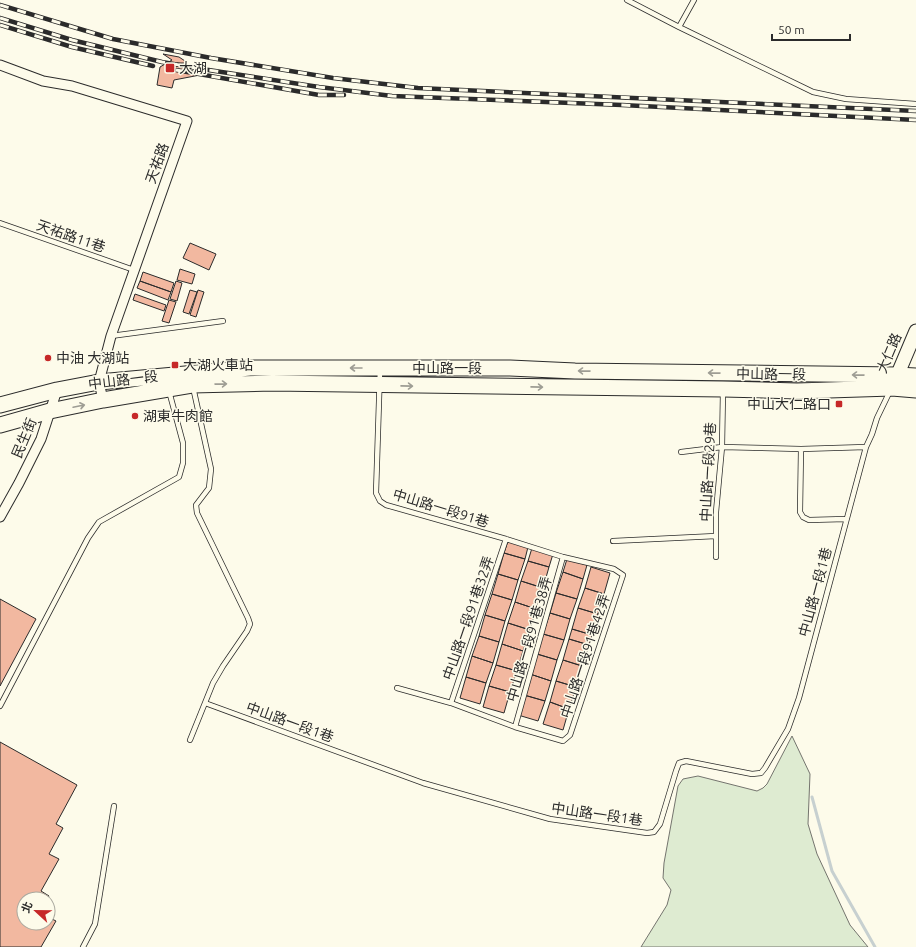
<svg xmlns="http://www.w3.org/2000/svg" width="916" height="947" font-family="Ubuntu,'Noto Sans TC',sans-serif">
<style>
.green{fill:#deebd1;stroke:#74746e}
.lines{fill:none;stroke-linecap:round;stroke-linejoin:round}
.stream{stroke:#c7d0d0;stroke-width:3}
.building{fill:#f2b8a0;stroke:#2b2b2b}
.lane-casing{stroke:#2b2b2b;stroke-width:6}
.street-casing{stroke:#2b2b2b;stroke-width:11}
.secondary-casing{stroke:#2b2b2b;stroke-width:15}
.primary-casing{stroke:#2b2b2b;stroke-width:17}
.lane{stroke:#fdfbea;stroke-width:4.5}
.street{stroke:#fdfbea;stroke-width:9}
.secondary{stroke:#fdfbea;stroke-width:13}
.primary{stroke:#fdfbea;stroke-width:15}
.rail-casing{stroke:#2b2b2b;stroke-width:4.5}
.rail{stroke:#fdfbea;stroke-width:3;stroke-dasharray:9;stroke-linecap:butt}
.oneway{stroke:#9e9d94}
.poi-dot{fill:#c62828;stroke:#fdfbea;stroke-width:1.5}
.labels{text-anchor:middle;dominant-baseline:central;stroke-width:3;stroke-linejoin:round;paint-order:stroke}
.poi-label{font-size:14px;fill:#2b2b2b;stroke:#fdfbea;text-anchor:start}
.street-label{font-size:14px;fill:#2b2b2b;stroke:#fdfbea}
</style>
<rect width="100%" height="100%" fill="#fdfbea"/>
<path class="green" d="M792,736L810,774L808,824L817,854L850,925L868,947H641L667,905L671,890L663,878L664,863L678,786L683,779L698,776L757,791L763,788L767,784Z"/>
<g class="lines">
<path class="stream" d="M812,797L832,871L875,947"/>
</g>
<path class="building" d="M163,54L179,57L188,63H177L200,75L174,80L172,88L157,85L160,67L172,60Z
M190,243L216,254L209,270L183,258Z
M180,269L195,274L192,284L177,280Z
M143,272L174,283L171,292L140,281Z
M140,281L171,292L168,300L137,288Z
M176,281L182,283L177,301L170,299Z
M190,290L197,292L189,314L183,312Z
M198,290L204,292L196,317L190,315Z
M135,294L166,305L164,311L133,300Z
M169,300L176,302L169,323L162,321Z
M508,541L528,547L525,559L504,553Z
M532,548L553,554L549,567L528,561Z
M504,553L525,559L518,580L498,574Z
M567,559L587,565L583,579L563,572Z
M528,561L549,567L543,588L521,581Z
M591,567L610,573L604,594L585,588Z
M563,572L583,579L577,599L556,593Z
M498,574L518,580L512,600L492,594Z
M521,581L543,588L536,609L515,602Z
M585,588L604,594L598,614L578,608Z
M556,593L577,599L570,619L550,613Z
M492,594L512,600L505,621L485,615Z
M0,599L36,619L0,686Z
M515,602L536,609L530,630L508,623Z
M578,608L598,614L592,635L572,629Z
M550,613L570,619L564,640L543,634Z
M485,615L505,621L499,642L479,636Z
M508,623L530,630L523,651L502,644Z
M572,629L592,635L589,645L569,639Z
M543,634L564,640L557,660L537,654Z
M479,636L499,642L493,663L472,656Z
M569,639L589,645L582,666L563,660Z
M502,644L523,651L517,671L496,665Z
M537,654L557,660L551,681L530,674Z
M472,656L493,663L486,683L466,677Z
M563,660L582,666L576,687L556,681Z
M496,665L517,671L510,692L489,686Z
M530,674L551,681L545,701L524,695Z
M466,677L486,683L480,704L460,698Z
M556,681L576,687L569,709L550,702Z
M489,686L510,692L504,713L483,707Z
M524,695L545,701L538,721L518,715Z
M550,702L569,709L563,730L543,724Z
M0,742L77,785L56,824L63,828L49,854L59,859L41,891L49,896L47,899H24V923H48V917L56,921L41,947H0Z"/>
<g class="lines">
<g class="lane-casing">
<path id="lane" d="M627,0L679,27L813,92L846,99L916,104
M679,27L694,0
M0,223L134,270
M111,336L223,321
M380,370L376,493L380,501L386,505L506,539L563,557L614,569L623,575L570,735L563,741L515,727L451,703L397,688
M801,449L800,512L803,517L809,520L846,519
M681,452L722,447L801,449L866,447
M613,541L716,536
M716,557V512L722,447L723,391
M205,703L423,783L550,819L647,833L654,832L660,824L676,771L679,763L686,761L752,774L761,773L765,768L788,729L799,698L866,447L872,434L877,418L890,391
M451,703L506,539
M0,706L88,538L99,522L179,477L183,463V443L169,391
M515,727L563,557
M190,740L213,683L223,666L247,631L250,624L248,618L197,513L196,505L209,488L211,469L193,387
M83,947L95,924L114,806"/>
</g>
<g class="street-casing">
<path id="street" d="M0,65L43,81L72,86L187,121L111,336L99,382L103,400
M0,517L19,483L41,439L57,390"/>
</g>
<g class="secondary-casing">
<path id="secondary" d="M894,383L916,331"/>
</g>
<g class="primary-casing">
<path id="primary" d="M0,405L57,390L99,382L250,368H510L575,371L897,375L916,376
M0,425L50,411L103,400L192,385L272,383L723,389L797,391L892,388L916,390"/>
</g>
<use href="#lane" class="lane"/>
<use href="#street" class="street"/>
<use href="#secondary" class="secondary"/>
<use href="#primary" class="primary"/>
<g class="rail-casing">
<path id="rail" d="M0,5L113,39L211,58L333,78L418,88L916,111
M0,18L72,40L162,62L202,69L319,87L392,96L622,105L916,120
M0,25L72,47L153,66
M176,70L319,95H344"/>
</g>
<use href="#rail" class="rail"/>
</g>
<defs><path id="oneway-shaft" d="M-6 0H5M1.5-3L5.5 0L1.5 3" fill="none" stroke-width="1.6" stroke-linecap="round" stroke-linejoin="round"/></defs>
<g class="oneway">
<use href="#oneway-shaft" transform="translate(356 368) rotate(180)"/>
<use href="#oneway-shaft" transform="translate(584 371) rotate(-179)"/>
<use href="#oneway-shaft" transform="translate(714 373) rotate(-179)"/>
<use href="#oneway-shaft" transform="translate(858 375) rotate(-179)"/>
<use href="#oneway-shaft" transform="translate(221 384) rotate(-1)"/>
<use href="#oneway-shaft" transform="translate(407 386) rotate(1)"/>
<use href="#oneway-shaft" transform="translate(537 387) rotate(1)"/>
<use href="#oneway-shaft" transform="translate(79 406) rotate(-12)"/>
</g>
<g class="poi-dot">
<rect x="165" y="63" width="10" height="10" rx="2"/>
<circle cx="48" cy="358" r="4"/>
<rect x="171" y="361" width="8" height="8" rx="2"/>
<rect x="835" y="400" width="8" height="8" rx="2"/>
<circle cx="135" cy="416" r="4"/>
</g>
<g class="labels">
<g class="poi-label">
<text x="179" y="68">大湖</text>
<text x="56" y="358">中油 大湖站</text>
<text x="183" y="365">大湖火車站</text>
<text x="831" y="404" text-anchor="end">中山大仁路口</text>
<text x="143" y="416">湖東牛肉館</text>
</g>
<g class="street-label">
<text transform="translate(157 163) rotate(-70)">天祐路</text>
<text transform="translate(71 236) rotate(19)">天祐路11巷</text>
<text transform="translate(889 353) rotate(-67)">大仁路</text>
<text x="447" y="368">中山路一段</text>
<text transform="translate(771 374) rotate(1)">中山路一段</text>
<text transform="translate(123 380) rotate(-7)">中山路一段</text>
<text transform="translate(24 438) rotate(-67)">民生街</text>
<text transform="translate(708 472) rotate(-87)">中山路一段29巷</text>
<text transform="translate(441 508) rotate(17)">中山路一段91巷</text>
<text transform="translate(815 592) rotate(-75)">中山路一段1巷</text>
<text transform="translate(468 618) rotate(-71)">中山路一段91巷32弄</text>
<text transform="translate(529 639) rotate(-74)">中山路一段91巷38弄</text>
<text transform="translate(585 656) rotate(-72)">中山路一段91巷42弄</text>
<text transform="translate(290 722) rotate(20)">中山路一段1巷</text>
<text transform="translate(597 814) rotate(8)">中山路一段1巷</text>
</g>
</g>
<g transform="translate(36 911) rotate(292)"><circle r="19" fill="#fdfbea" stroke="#a9a89e"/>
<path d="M0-3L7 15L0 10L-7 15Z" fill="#c62828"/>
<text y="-6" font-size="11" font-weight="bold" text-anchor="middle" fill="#2b2b2b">北</text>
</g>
<path d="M772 34v6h78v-6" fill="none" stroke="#2b2b2b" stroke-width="2"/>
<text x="778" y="34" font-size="12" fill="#2b2b2b" stroke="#fdfbea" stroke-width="3" paint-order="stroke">50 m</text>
</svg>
